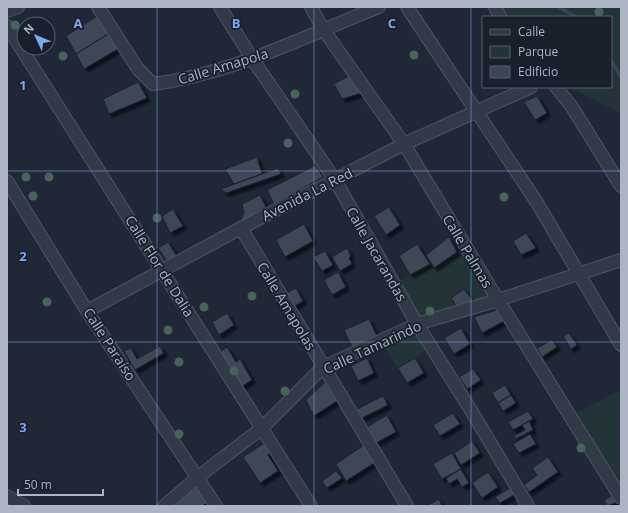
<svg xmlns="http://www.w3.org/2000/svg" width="628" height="513" font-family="'Open Sans',sans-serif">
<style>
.green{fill:#223438}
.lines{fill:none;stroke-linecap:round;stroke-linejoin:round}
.stream{stroke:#33435f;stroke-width:3.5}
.building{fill:#3c4657;stroke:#1b222e;filter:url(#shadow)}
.street-casing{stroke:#4e5562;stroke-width:14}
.street{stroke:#333a47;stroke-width:12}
.tree{fill:#466457}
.grid{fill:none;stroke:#7ea7f8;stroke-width:1;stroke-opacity:0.55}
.labels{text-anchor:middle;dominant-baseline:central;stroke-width:3.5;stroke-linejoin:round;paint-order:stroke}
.street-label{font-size:14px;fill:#adb5c4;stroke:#19202c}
.grid-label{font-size:13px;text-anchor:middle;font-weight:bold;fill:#7ea7f8;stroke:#19202c;stroke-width:3.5;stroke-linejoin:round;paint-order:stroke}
</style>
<defs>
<filter id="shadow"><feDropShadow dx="3.5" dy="3.5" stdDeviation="1" flood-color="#0009"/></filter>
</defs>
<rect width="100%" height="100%" fill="#202837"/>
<path class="green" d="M495,7H621V113L567,87H611V17H500Z
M457,252H469L498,300L418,324L432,347L398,368L380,341L417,324L394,284L430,264L434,268Z
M621,390V506V498L570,416Z"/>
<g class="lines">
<path class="stream" d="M558,7L577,17
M611,60L621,77"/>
</g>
<path class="building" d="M97,16L108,34L76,54L66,36Z
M108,34L118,49L84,69L76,54Z
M350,75L362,93L342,99L334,84Z
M138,82L147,98L109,114L103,99Z
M537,96L547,113L535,120L524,102Z
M257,157L262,174L234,184L225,169Z
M316,165L323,177L274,204L267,190Z
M278,168L281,174L226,193L221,189Z
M260,195L266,207L239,224L244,213L242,204Z
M389,207L400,225L386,235L374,216Z
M173,209L183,226L170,233L162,216Z
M304,224L313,241L285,257L276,240Z
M526,233L536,248L521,255L513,241Z
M449,237L457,252L434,268L426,255Z
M168,242L178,258L168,263L158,248Z
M417,244L430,264L410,275L399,256Z
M347,248L351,256L349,258L352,264L340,271L332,257Z
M325,251L333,265L322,271L313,257Z
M338,272L346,287L332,295L324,280Z
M296,288L303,301L293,307L285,294Z
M464,289L474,302L458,309L451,298Z
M497,310L504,321L482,333L474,317Z
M227,313L234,325L219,335L212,322Z
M369,319L377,336L352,347L344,330Z
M461,328L470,344L454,354L444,338Z
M569,333L577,345L571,349L563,336Z
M552,340L557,347L542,357L537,348Z
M160,346L164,353L135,370L124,351L131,348L137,359Z
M227,347L236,362L240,359L252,380L241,387L220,352Z
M367,358L374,373L358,381L351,366Z
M415,358L424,373L407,383L398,368Z
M473,369L481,380L467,389L459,377Z
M325,382L337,401L314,416L306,400Z
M505,385L511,395L498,403L492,393Z
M511,395L516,403L503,411L498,403Z
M383,396L388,405L362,418L357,409Z
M528,411L533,419L513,430L508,422Z
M453,413L460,424L440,436L433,425Z
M387,415L396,432L376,443L367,427Z
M529,421L533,430L515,439L514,436L525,430L522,425Z
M530,434L536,444L519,453L513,444Z
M472,441L480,453L461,465L454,453Z
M266,442L271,450L268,455L278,471L260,483L243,457Z
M364,445L374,463L346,481L336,464Z
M452,453L461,469L442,479L433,464Z
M548,457L558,472L529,492L524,485L537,475L532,468Z
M461,469L469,483L462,487L457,479L449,484L446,478Z
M336,471L342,478L327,488L322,481Z
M488,472L498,487L482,498L472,483Z
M197,487L207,503L202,506H168Z
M512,487L516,494L500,503L495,497Z
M613,495L618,502L607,506L604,500Z
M439,499L442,506H427Z"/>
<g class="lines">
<g class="street-casing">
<path id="street" d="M98,7L138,69L153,84C233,74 305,36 379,7
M220,7L253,60L335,180L417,324L472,412L528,506
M311,7L323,29L404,144L498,300L621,498
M407,7L536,201L621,345
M495,7L500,17
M7,11L18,7
M7,26L311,506
M556,87L572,107L621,186
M7,181L87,311L216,506
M241,228L407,506
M87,311L241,228L404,144L531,87
M7,496L24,506
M164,506L198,477L262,428L323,367L417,324L498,300L621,260"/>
</g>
<use href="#street" class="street"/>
</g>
<g class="tree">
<circle cx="599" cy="12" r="4.5"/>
<circle cx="15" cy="25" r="4.5"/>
<circle cx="414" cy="55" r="4.5"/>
<circle cx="63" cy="56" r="4.5"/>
<circle cx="295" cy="94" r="4.5"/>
<circle cx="288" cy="143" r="4.5"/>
<circle cx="26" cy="177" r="4.5"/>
<circle cx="49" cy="177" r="4.5"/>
<circle cx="33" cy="196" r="4.5"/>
<circle cx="504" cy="197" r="4.5"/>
<circle cx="157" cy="218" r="4.5"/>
<circle cx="252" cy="296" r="4.5"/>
<circle cx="47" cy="302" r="4.5"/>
<circle cx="204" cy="307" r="4.5"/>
<circle cx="430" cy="311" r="4.5"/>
<circle cx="168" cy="330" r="4.5"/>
<circle cx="179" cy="362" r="4.5"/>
<circle cx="234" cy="371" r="4.5"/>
<circle cx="285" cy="391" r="4.5"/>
<circle cx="179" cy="434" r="4.5"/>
<circle cx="581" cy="448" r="4.5"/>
</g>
<path class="grid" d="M157,7V506M314,7V506M471,7V506M7,171H621M7,342H621"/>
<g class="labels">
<g class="street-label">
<text transform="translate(223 66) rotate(-17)">Calle Amapola</text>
<text transform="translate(307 194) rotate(-27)">Avenida La Red</text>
<text transform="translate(468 251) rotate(59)">Calle Palmas</text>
<text transform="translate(377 254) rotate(60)">Calle Jacarandas</text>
<text transform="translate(160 266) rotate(58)">Calle Flor de Dalia</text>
<text transform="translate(287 306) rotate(59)">Calle Amapolas</text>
<text transform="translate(110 344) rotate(57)">Calle Paraíso</text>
<text transform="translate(372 347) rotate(-25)">Calle Tamarindo</text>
</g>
</g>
<g class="grid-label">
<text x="78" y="28">A</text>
<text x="236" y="28">B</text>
<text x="392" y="28">C</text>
<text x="23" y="90">1</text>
<text x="23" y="261">2</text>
<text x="23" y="432">3</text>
</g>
<rect width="628" height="513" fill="none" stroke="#adb5c4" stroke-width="16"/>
<rect x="482" y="16" width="130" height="72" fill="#19202c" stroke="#545c69"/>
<rect x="490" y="29" width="20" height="6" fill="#333a47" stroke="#545c69"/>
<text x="518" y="36" font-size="12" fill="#adb5c4">Calle</text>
<rect x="490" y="46" width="20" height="12" fill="#223438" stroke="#545c69"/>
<text x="518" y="56" font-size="12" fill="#adb5c4">Parque</text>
<rect x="490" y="66" width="20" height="12" fill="#3c4657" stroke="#545c69"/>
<text x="518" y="76" font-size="12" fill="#adb5c4">Edificio</text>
<g transform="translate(36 36) rotate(314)"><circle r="19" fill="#19202c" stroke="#545c69"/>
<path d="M0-3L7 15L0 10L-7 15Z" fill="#7ea7f8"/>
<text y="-6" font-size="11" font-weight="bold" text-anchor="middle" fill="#adb5c4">N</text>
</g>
<path d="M18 489v6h85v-6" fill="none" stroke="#adb5c4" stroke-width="2"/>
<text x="24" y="489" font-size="12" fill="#adb5c4" stroke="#19202c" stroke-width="3" paint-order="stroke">50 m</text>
</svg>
